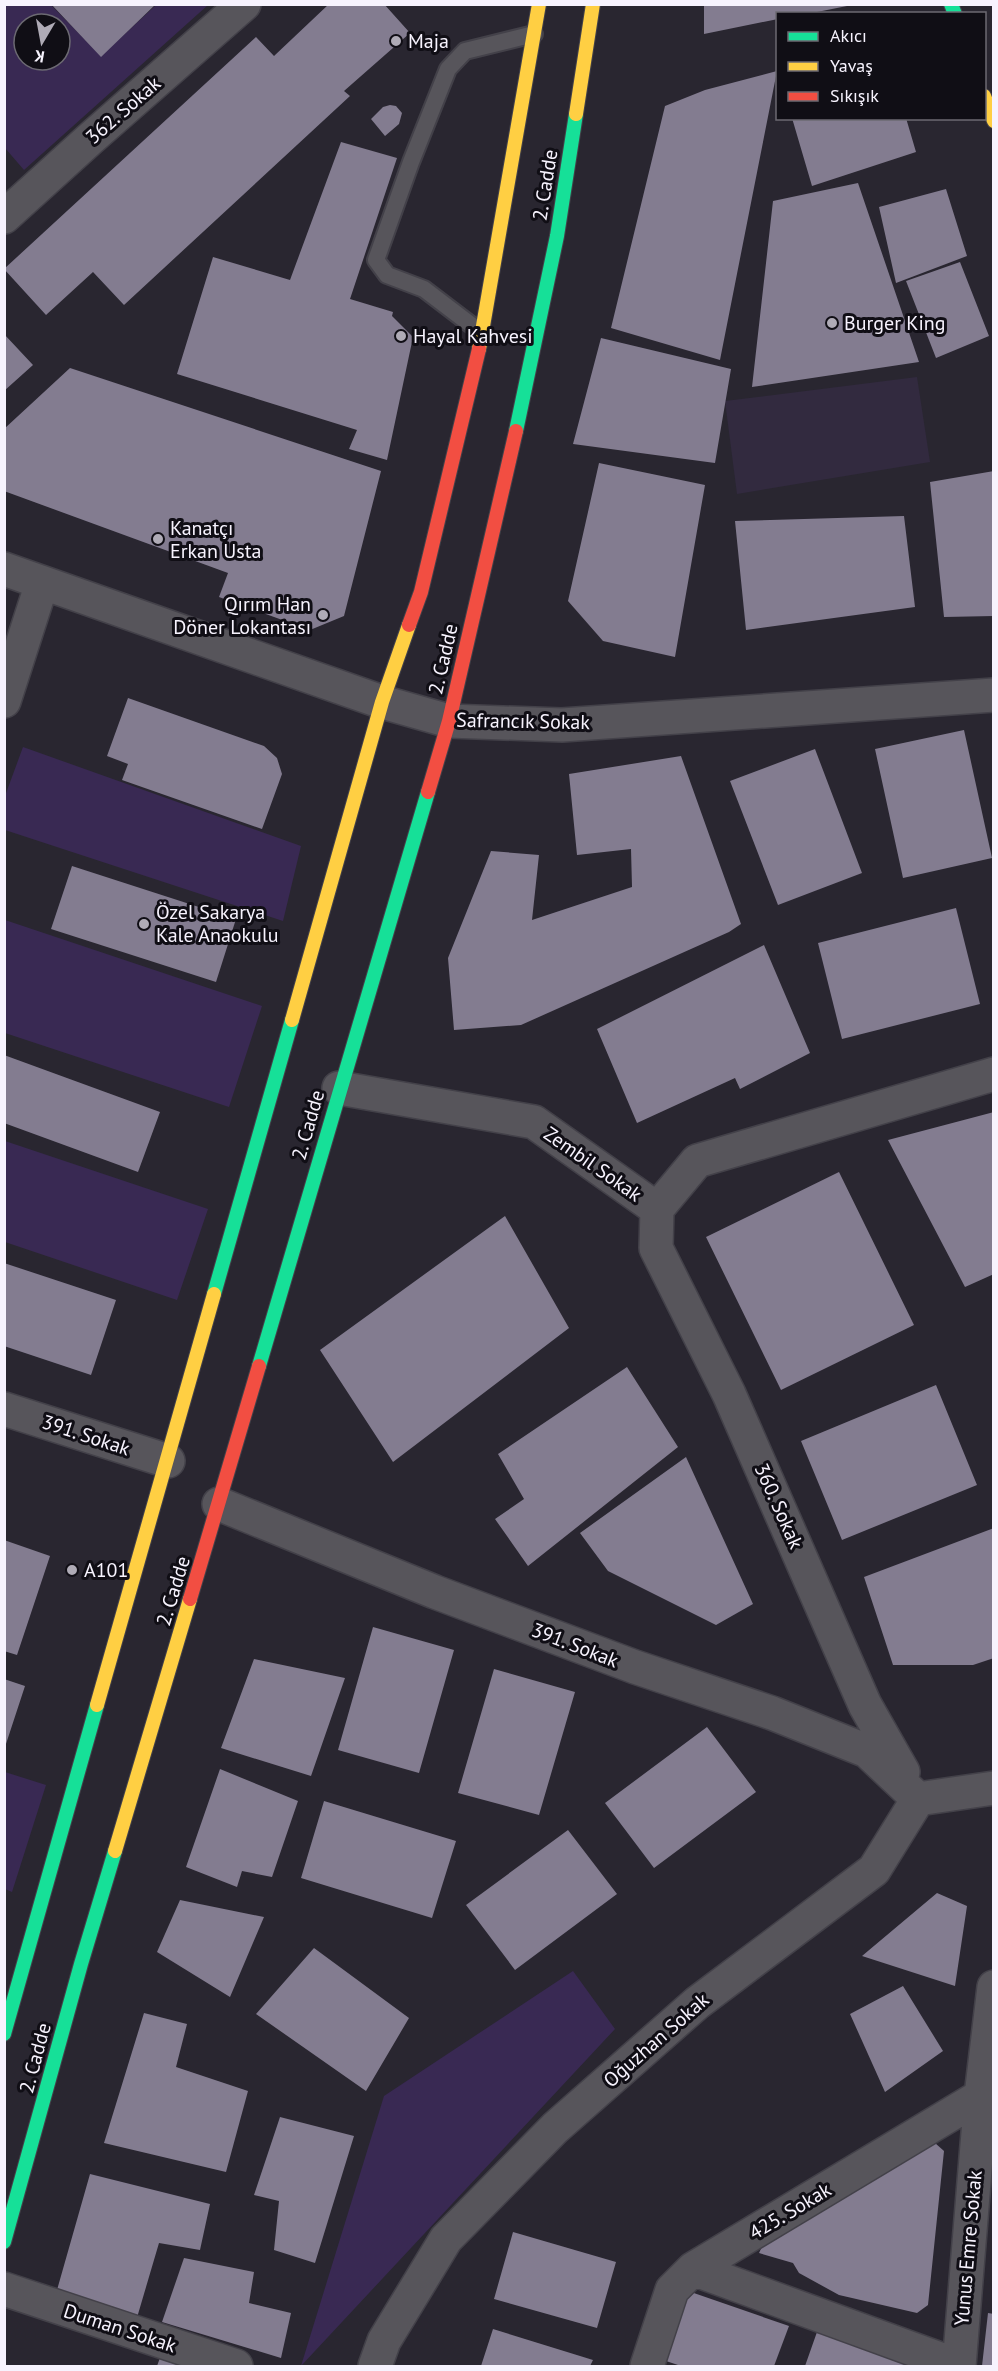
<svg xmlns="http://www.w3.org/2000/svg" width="998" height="2371" font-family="'PT Sans',sans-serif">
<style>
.built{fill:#322a3f}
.green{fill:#392953;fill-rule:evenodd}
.building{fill:#837c90}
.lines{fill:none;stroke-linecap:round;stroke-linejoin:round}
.lane-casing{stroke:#434149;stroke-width:20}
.street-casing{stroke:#434149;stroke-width:36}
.fast-casing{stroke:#434149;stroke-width:16}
.slow-casing{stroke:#434149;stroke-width:16}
.jam-casing{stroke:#434149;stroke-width:16}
.lane{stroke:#57555b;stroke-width:16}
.street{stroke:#57555b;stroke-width:33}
.fast{stroke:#16e098;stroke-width:14}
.slow{stroke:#ffcf43;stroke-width:14}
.jam{stroke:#f24e42;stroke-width:14}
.poi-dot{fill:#afabb6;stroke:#100e15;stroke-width:2}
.labels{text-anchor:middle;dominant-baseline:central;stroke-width:6;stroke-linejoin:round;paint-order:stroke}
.poi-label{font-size:20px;fill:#f7f3fe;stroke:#100e15;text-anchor:start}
.street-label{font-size:20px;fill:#f7f3fe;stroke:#100e15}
</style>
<rect width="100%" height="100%" fill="#292630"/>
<path class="built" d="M917,377L930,462L737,494L725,401Z"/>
<path class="green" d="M4,5H51L101,56L156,5H208L24,170L5,148ZM24,24H60V60H24Z
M23,747L301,846L283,921L5,830V796Z
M5,920L262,1006L229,1107L5,1033Z
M5,1141L208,1209L177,1300L5,1242Z
M5,1772L46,1785L12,1892L5,1889Z
M573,1971L615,2029L301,2366L384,2096Z"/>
<path class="building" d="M51,4H156L101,57Z
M329,4H384L410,33L344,91L350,96L124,305L93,272L46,315L4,269L256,37L274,56Z
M704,4H846L847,6L807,14H778V19L704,34Z
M777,71L720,360L611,328L665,106L705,90Z
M390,105L396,106L402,113L399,124L385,136L371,119L383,107Z
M792,118H906L916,152L812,186Z
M341,142L397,158L350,299L393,312L392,316L413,337L387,460L349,449L357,430L177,374L213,257L290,280Z
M858,183L919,362L752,387L773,201Z
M946,189L967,256L896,283L879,207Z
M960,262L989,336L936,358L906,281Z
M4,334L33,365L4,391Z
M601,338L731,369L715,463L573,444Z
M70,368L381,471L344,616L310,630L219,597L228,573L4,491V429Z
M599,463L705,485L675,657L603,641L568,601Z
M994,471V616L944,617L930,482Z
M904,516L915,607L746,630L735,521Z
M128,698L264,746L277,758L282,774L262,829L122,780L128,764L107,756Z
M964,730L992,858L903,878L875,749Z
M815,749L862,873L778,905L730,781Z
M681,756L741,924L729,932L521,1025L454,1030L448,958L491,851L539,855L532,920L632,887L631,849L577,855L569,774Z
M72,866L236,919L216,982L51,929Z
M956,908L980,1004L842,1039L818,943Z
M764,945L810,1053L740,1089L735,1078L637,1123L597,1029Z
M4,1055L160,1112L138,1172L4,1123Z
M994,1112V1274L965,1287L888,1140Z
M839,1172L914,1325L781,1390L706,1237Z
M505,1216L569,1328L393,1462L320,1350Z
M4,1263L116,1300L91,1375L4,1346Z
M627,1367L678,1447L528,1566L495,1519L524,1499L498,1454Z
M936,1385L977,1485L842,1540L801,1441Z
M686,1457L753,1604L716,1625L608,1571L580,1533Z
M994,1528V1658L973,1665H893L864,1577Z
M4,1540L50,1556L17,1655L4,1651Z
M373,1627L454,1650L419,1773L338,1750Z
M254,1659L345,1678L311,1776L221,1748Z
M494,1669L575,1692L539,1815L458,1793Z
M4,1679L25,1686L5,1747H4Z
M707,1727L756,1792L654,1868L605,1803Z
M220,1769L298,1801L272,1877L242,1871L237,1887L186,1867Z
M324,1801L456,1841L432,1918L301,1878Z
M568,1830L617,1894L515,1970L466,1905Z
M937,1893L967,1906L955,1986L862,1956Z
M180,1900L264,1917L230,1997L157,1952Z
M314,1948L409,2018L366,2091L256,2014Z
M903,1986L943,2051L885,2092L850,2014Z
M144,2013L187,2024L176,2067L248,2091L226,2172L104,2143Z
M280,2117L354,2136L315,2263L274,2250L279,2201L254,2195Z
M924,2141L935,2143L944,2151L928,2305L917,2313L839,2295L799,2273L793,2263L759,2253L770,2230Z
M90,2174L210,2204L200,2250L159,2243L136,2321L57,2290Z
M513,2232L616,2262L597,2328L494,2299Z
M184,2258L254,2272L249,2303L291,2313L281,2358L162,2322Z
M688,2291L789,2326L774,2366H681L663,2360Z
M988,2313L994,2314V2366H982Z
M493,2329L593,2360L590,2366H481Z
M817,2332L914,2366H805Z
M161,2355L196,2366H157Z"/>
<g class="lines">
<g class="lane-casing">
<path id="lane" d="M483,334L424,289L387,275L376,260L411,162L448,69L465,51L534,34"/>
</g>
<g class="street-casing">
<path id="street" d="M4,217L90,139L244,4
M4,569L382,702L449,721L562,725L994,695
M4,701L42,583
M339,1088L534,1122L657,1209L697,1161L994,1074
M657,1209L656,1248L729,1394L865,1705L903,1772
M4,1409L168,1461
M219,1504L435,1592L635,1667L772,1713L867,1751L918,1799
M693,2269L959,2366
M4,2289L236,2366
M375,2366L384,2341L446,2239L555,2128L697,2003L874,1870L918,1799L994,1788
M647,2366L672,2290L693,2269L981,2096
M959,2366L981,2096L994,1987"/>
</g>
<g class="fast-casing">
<path id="fast" d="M951,4L955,14
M516,431L557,236L576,114
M214,1294L292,1020
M259,1366L428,792
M4,2034L97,1705
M4,2242L81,1964L115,1851"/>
</g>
<g class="slow-casing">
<path id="slow" d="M984,96L994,121
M576,114L593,4
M479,349L539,4
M292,1020L382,702L409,625
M97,1705L214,1294
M115,1851L190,1599"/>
</g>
<g class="jam-casing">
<path id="jam" d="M409,625L421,592L479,349
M428,792L449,721L516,431
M190,1599L259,1366"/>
</g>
<use href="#lane" class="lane"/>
<use href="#street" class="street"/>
<use href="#fast" class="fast"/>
<use href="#slow" class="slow"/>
<use href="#jam" class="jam"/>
</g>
<g class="poi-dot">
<circle cx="396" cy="41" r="6"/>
<circle cx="832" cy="323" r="6"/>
<circle cx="401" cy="336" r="6"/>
<circle cx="158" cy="539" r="6"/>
<circle cx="323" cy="615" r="6"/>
<circle cx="144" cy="924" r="6"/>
<circle cx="72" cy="1570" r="6"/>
</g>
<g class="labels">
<g class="poi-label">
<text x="408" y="41">Maja</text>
<text x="844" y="323">Burger King</text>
<text x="413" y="336">Hayal Kahvesi</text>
<text x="170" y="528">Kanatçı<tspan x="170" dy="23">Erkan Usta</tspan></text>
<text x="311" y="604" text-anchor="end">Qırım Han<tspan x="311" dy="23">Döner Lokantası</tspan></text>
<text x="156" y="912">Özel Sakarya<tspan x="156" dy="23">Kale Anaokulu</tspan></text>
<text x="84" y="1570">A101</text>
</g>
<g class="street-label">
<text transform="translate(123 110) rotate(-41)">362. Sokak</text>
<text transform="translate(545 185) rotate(-81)">2. Cadde</text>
<text transform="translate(443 659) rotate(-77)">2. Cadde</text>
<text transform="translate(523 721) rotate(1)">Safrancık Sokak</text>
<text transform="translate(308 1125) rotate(-74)">2. Cadde</text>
<text transform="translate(593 1164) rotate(35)">Zembil Sokak</text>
<text transform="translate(86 1435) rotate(18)">391. Sokak</text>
<text transform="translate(779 1506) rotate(66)">360. Sokak</text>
<text transform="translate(173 1591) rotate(-73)">2. Cadde</text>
<text transform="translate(575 1645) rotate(21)">391. Sokak</text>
<text transform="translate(656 2040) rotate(-41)">Oğuzhan Sokak</text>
<text transform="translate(35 2058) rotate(-75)">2. Cadde</text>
<text transform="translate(790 2211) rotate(-31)">425. Sokak</text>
<text transform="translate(968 2248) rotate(-85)">Yunus Emre Sokak</text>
<text transform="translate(120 2328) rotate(18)">Duman Sokak</text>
</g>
</g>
<rect width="998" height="2371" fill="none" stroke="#f7f3fe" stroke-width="12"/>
<rect x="776" y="12" width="210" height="108" fill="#100e15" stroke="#6c6a72" stroke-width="1.5"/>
<rect x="788" y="32" width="30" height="9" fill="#16e098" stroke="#6c6a72" stroke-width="1.5"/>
<text x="830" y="42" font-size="18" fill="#f7f3fe">Akıcı</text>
<rect x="788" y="62" width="30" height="9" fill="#ffcf43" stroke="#6c6a72" stroke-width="1.5"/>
<text x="830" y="72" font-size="18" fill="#f7f3fe">Yavaş</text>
<rect x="788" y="92" width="30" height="9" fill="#f24e42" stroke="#6c6a72" stroke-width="1.5"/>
<text x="830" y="102" font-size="18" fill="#f7f3fe">Sıkışık</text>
<g transform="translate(42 42) rotate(190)"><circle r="28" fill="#100e15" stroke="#6c6a72" stroke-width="1.5"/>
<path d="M0-4.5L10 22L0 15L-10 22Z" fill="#afabb6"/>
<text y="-9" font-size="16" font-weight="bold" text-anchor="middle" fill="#f7f3fe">K</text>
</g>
</svg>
